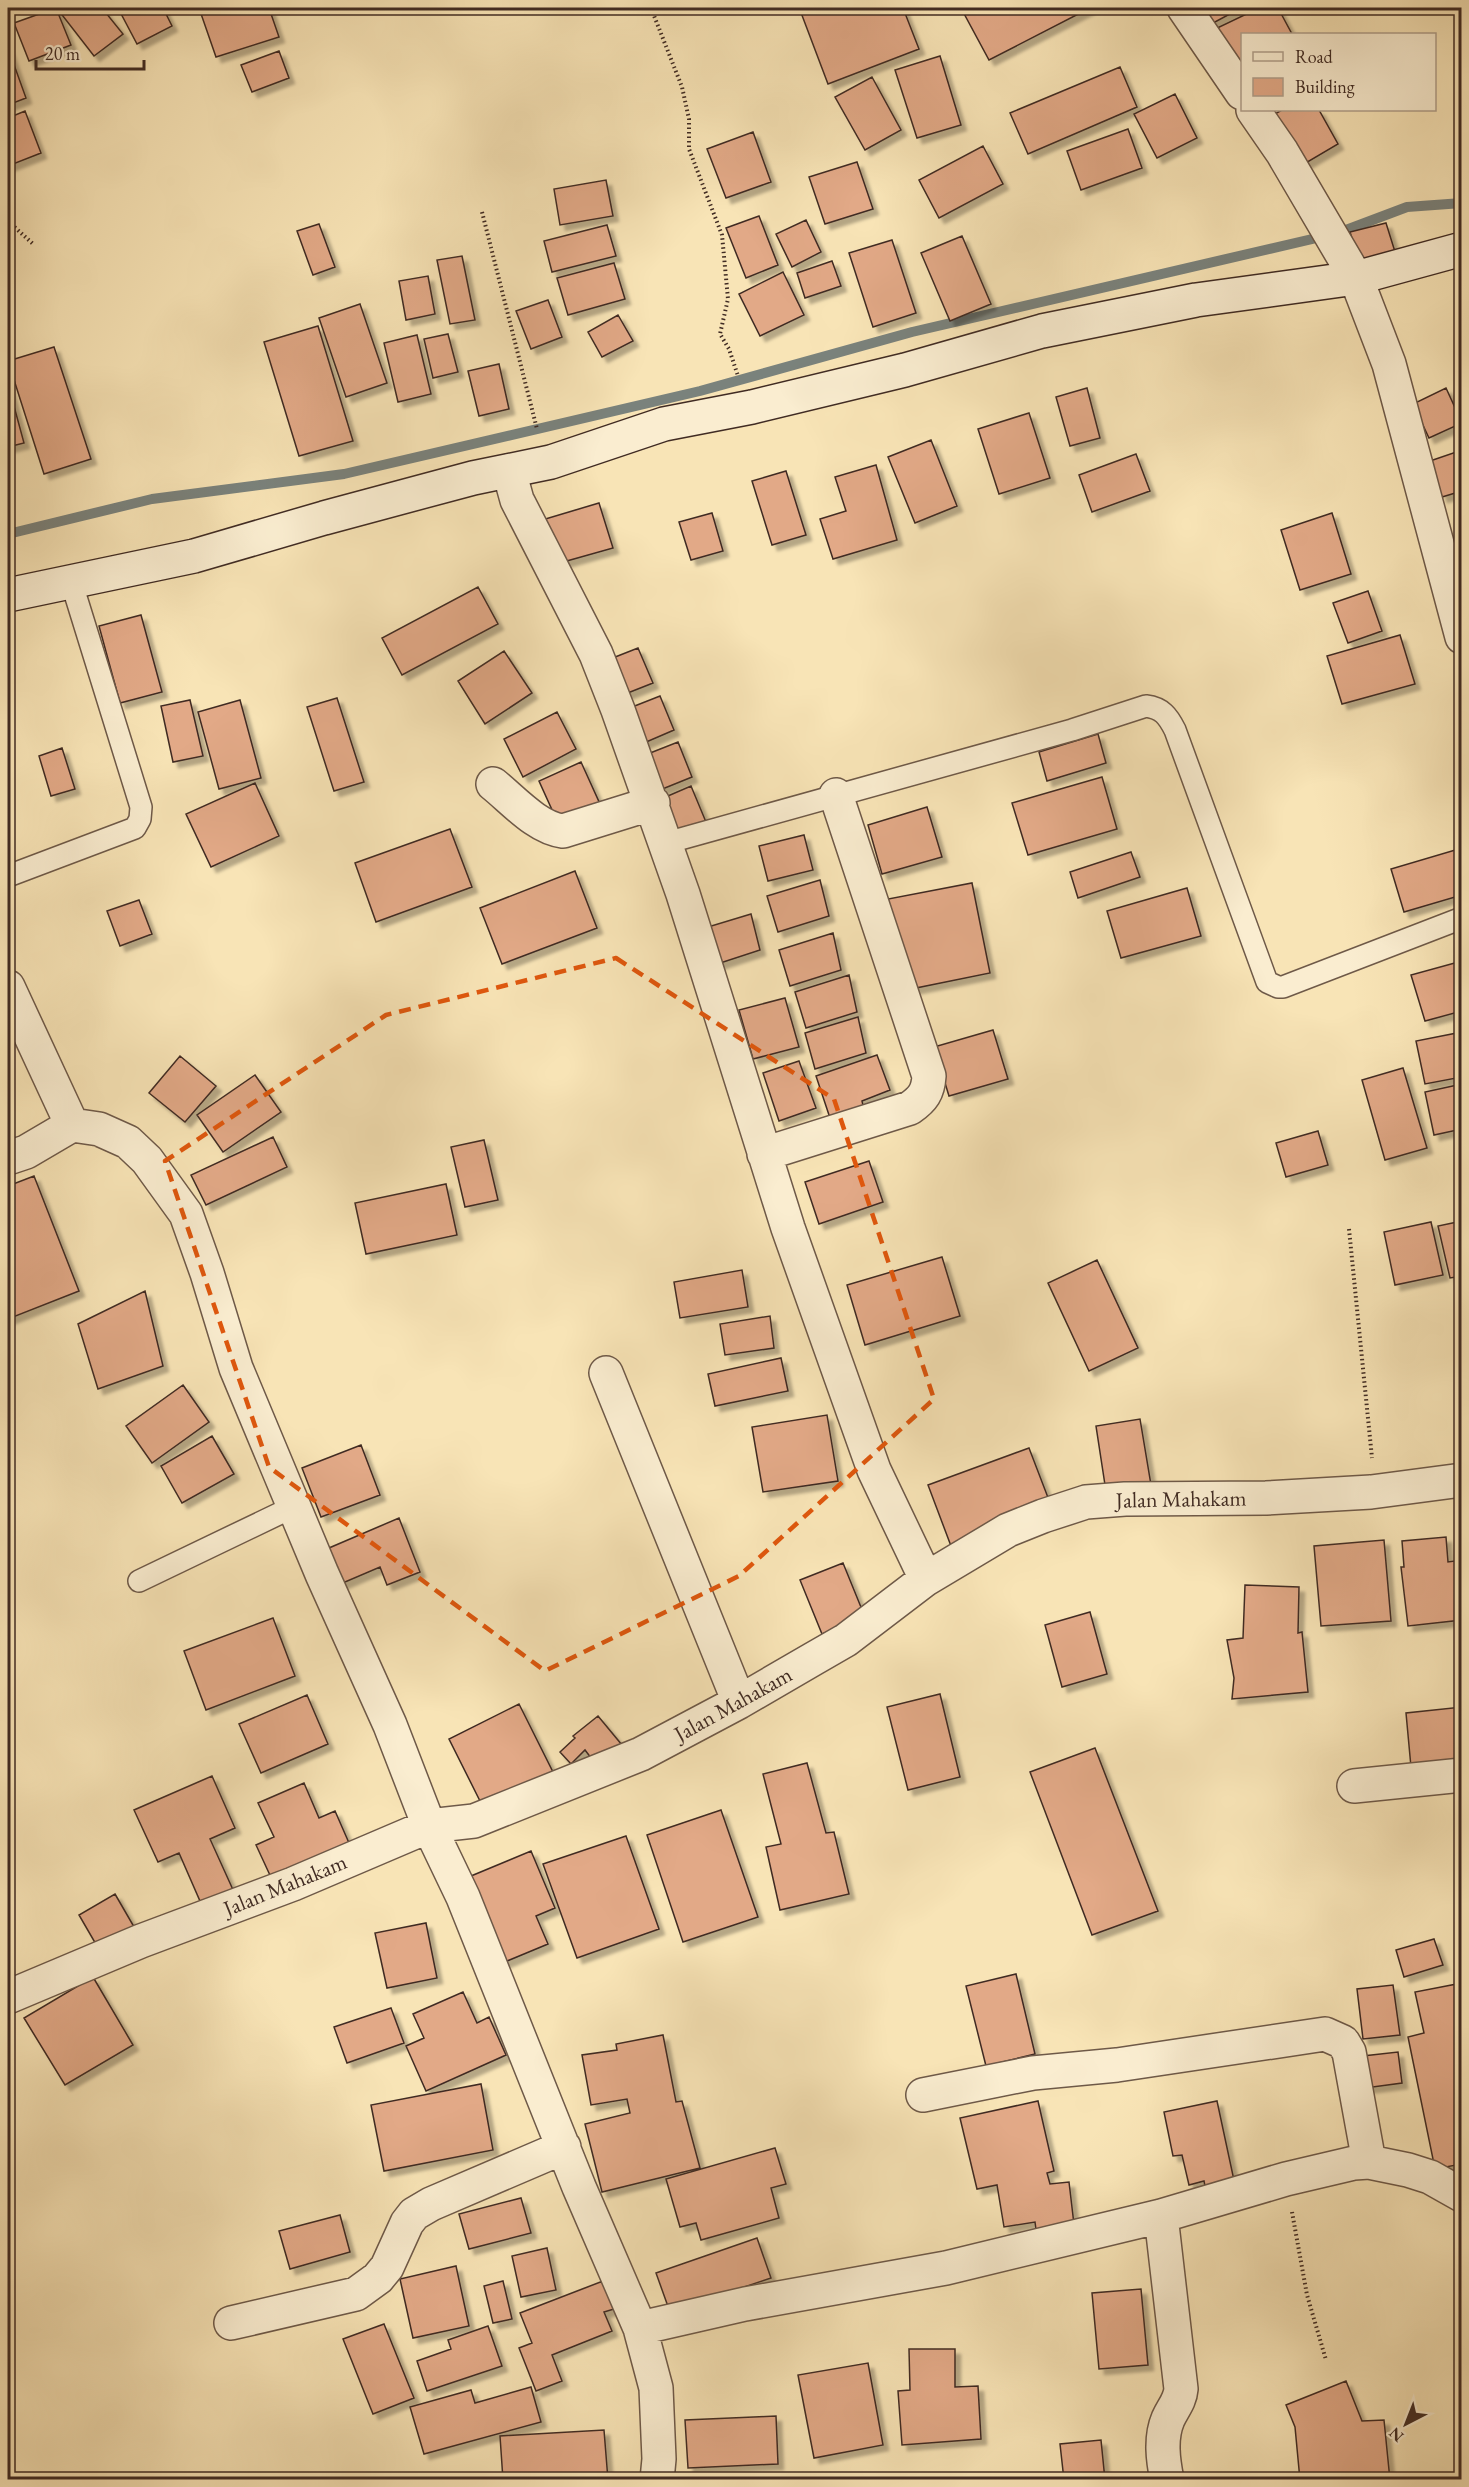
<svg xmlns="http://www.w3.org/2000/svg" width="1469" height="2487" font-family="'EB Garamond',serif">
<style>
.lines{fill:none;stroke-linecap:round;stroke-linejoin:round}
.stream{stroke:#7a827c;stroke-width:10}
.building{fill:#e2a987;stroke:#402b23;stroke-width:1.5;filter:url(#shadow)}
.lane-casing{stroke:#6e5948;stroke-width:24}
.street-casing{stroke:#6e5948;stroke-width:36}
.secondary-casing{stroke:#402b23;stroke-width:36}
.path{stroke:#402b23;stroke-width:4;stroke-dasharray:1.5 3;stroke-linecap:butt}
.lane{stroke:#faedd0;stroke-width:21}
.street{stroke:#faedd0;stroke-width:33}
.secondary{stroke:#faedd0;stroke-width:33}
.marked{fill:none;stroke:#e0570d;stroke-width:4.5;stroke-dasharray:12 8;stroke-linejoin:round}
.labels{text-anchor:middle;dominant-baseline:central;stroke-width:5;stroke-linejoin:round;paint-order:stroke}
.street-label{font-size:22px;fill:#402b23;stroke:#faedd0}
</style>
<defs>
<filter id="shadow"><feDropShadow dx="5.5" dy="5.5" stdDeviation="1.5" flood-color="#0004"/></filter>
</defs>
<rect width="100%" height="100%" fill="#f8e4b6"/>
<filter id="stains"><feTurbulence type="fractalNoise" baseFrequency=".00333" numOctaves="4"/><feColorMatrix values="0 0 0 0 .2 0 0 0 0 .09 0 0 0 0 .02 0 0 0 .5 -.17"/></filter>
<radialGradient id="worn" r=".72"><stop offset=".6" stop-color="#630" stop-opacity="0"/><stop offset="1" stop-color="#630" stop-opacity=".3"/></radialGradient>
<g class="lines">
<path class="stream" d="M8,534L152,499L344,474L700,391L912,332L1338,233L1407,207L1462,203"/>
</g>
<path class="building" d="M56,8L71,45L29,61L14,23Z
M64,8H102L123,34L94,56L59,11Z
M118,8H163L172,26L137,44Z
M199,8H269L279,37L216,57Z
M807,8H903L919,49L828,84L800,10Z
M961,8H1090L989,60Z
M1191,8H1241L1202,29Z
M1259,8H1278L1292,34H1242V71L1213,30Z
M8,48L26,98L8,105Z
M279,51L289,78L252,92L241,65Z
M940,56L961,125L917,138L895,70Z
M1120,67L1137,107L1028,154L1010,113Z
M872,77L901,130L865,150L835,97Z
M1175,94L1197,138L1157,158L1134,114Z
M1282,110H1319L1338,144L1299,167L1271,116Z
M25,111L41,153L8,166V118Z
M1128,129L1142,168L1081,190L1067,151Z
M753,132L771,182L726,198L707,149Z
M983,146L1003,184L939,218L919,180Z
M857,162L873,209L825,224L809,177Z
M606,180L613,216L560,225L554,189Z
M759,216L778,265L746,278L726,228Z
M806,220L821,252L792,267L776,234Z
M1386,223L1396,255L1360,265L1350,232Z
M319,224L335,267L313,275L297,231Z
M607,225L616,256L552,272L544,241Z
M962,236L991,304L950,321L921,253Z
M892,240L916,313L873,327L849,253Z
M462,256L475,320L450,324L437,260Z
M832,261L841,286L805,298L797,273Z
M614,263L625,299L568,315L557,278Z
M783,272L804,315L760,336L739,294Z
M428,276L435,314L406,320L399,281Z
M548,300L562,337L531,349L516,311Z
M360,304L387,383L346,397L319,318Z
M618,315L633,341L602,357L588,332Z
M318,326L353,441L299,456L264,342Z
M448,334L458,372L433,378L424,339Z
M417,335L431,394L398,402L384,343Z
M54,347L91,459L44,474L8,361Z
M499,364L509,409L479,416L468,371Z
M8,384L24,443L8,447Z
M1087,388L1100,438L1070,446L1056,397Z
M1446,388L1462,423L1429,438L1413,404Z
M1029,413L1050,478L999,494L978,429Z
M931,440L957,506L915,523L888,457Z
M1462,450V491L1442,497L1430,461Z
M1136,454L1150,491L1092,512L1079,475Z
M876,465L897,540L833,559L820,519L846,511L835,477Z
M786,471L806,535L772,545L752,481Z
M599,503L613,548L556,564L542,520Z
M712,513L723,551L691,560L679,522Z
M1332,513L1351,574L1300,590L1281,530Z
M478,587L498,624L402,675L382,638Z
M1368,591L1382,631L1348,643L1333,603Z
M141,615L162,692L120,703L99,626Z
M1400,635L1415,684L1342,704L1327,656Z
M638,648L653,683L615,698L600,663Z
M504,651L532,693L485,724L458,681Z
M660,696L674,730L637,746L622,711Z
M337,698L364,782L334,791L307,707Z
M190,700L203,756L173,762L161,706Z
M240,700L261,778L219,789L198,712Z
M557,712L576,749L523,777L504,739Z
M1098,734L1106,763L1047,781L1039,752Z
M678,742L692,777L655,792L640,757Z
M62,748L75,789L51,796L39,756Z
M581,762L600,804L558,823L539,781Z
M1102,777L1117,829L1028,855L1012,803Z
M255,783L279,836L211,867L186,814Z
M691,786L706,822L668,837L654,802Z
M927,807L942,857L882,874L868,825Z
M450,829L472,887L376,922L355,863Z
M804,835L813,870L768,881L759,846Z
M1462,848V895L1404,912L1391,869Z
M1131,852L1140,877L1078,898L1070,872Z
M575,871L597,928L502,964L480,908Z
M820,880L829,916L778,932L767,896Z
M972,883L990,973L906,990L888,899Z
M1187,888L1201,936L1121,958L1107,911Z
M139,900L152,934L120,946L107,911Z
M751,914L760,950L708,967L698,930Z
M833,933L841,970L790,986L779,950Z
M1462,961V1011L1425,1021L1411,975Z
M849,975L857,1012L806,1028L795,992Z
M785,998L799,1047L753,1059L739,1010Z
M858,1017L866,1053L815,1069L805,1033Z
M993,1030L1008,1079L949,1096L934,1047Z
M1462,1032V1077L1425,1084L1416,1041Z
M877,1055L890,1090L862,1101L864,1110L831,1121L816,1076Z
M180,1056L216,1086L185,1122L149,1093Z
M799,1061L816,1108L779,1121L763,1073Z
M1403,1068L1427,1148L1385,1160L1362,1080Z
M255,1075L281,1112L223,1152L197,1115Z
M1462,1084V1129L1434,1135L1425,1092Z
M1318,1131L1328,1165L1286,1177L1276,1143Z
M273,1137L287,1167L206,1205L191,1175Z
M1462,1137V1176L1455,1138Z
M484,1140L498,1200L465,1207L451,1147Z
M869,1161L883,1202L819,1224L805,1182Z
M34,1176L79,1291L8,1319V1186Z
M446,1184L457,1235L366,1254L355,1203Z
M1462,1221V1276L1450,1278L1438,1226Z
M1431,1222L1443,1275L1395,1285L1384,1232Z
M942,1257L960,1316L865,1345L847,1285Z
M1097,1260L1138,1348L1089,1371L1048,1283Z
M742,1270L748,1307L680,1318L674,1282Z
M145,1291L163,1366L98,1389L78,1324Z
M770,1316L774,1348L725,1355L720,1324Z
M781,1358L788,1391L715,1406L708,1374Z
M183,1385L209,1422L152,1463L126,1426Z
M827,1415L838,1481L763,1492L752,1427Z
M1140,1419L1152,1491L1107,1498L1096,1426Z
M212,1436L234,1474L182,1503L161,1466Z
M361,1445L380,1495L321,1517L302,1468Z
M1029,1448L1052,1508L951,1546L928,1485Z
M399,1518L420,1572L387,1585L380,1567L338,1585L322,1551Z
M1446,1537L1448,1562L1462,1560V1620L1408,1626L1401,1567H1404L1402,1541Z
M1384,1540L1391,1621L1321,1626L1314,1546Z
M843,1563L865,1617L822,1634L800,1580Z
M1245,1585L1299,1587L1298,1633L1302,1632L1308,1692L1232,1699L1234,1678L1227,1640L1243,1638Z
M1090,1612L1107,1674L1062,1687L1045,1625Z
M273,1618L295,1676L206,1710L184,1651Z
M940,1694L960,1777L908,1790L887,1707Z
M307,1695L328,1744L261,1773L239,1724Z
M519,1704L558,1782L488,1817L449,1739Z
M1462,1707V1773L1412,1778L1406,1713Z
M598,1716L622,1745L597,1766L585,1750L571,1764L560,1752L575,1738L573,1736Z
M1095,1748L1158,1911L1092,1935L1030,1772Z
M807,1763L826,1833L834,1832L849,1894L780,1910L766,1847L781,1844L763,1774Z
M212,1776L235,1828L210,1839L234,1892L200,1901L179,1853L158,1862L134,1810Z
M304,1783L319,1818L335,1811L353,1852L275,1886L256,1845L274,1837L258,1803Z
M721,1810L758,1917L683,1942L647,1835Z
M626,1836L659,1929L577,1958L543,1864Z
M531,1851L555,1908L536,1916L548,1944L495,1966L459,1881Z
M115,1894L137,1932L101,1953L79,1915Z
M426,1923L437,1978L387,1988L375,1933Z
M1434,1939L1443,1965L1404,1977L1396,1950Z
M1016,1974L1035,2054L986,2066L966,1986Z
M93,1977L133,2045L65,2085L24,2018Z
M1462,1983V2164L1435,2169L1408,2037L1424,2033L1415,1992Z
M1393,1985L1400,2035L1363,2039L1357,1989Z
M463,1992L477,2023L489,2017L506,2055L426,2091L406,2046L424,2038L413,2014Z
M391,2008L404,2043L347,2063L334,2027Z
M663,2035L676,2102L682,2101L700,2168L602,2192L585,2124L630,2113L627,2099L591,2105L582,2055L617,2050L616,2044Z
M1398,2052L1402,2083L1358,2089L1354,2057Z
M481,2084L493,2150L384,2171L371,2105Z
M1038,2101L1054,2171L1047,2173L1050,2184L1069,2182L1075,2233L1037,2237L1035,2222L1004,2227L997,2185L977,2189L960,2118Z
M1217,2101L1235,2185L1206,2191L1204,2181L1189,2185L1182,2155L1173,2156L1164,2112Z
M775,2148L786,2184L771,2188L779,2218L701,2240L696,2223L680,2227L666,2179Z
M521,2198L531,2233L469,2249L459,2214Z
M340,2215L350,2252L290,2269L279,2231Z
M757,2238L771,2278L670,2312L656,2273Z
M547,2248L556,2290L521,2297L512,2256Z
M456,2266L469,2326L413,2338L400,2279Z
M503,2281L512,2319L493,2323L484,2286Z
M603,2281L614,2309L604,2312L612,2331L552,2355L562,2381L536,2391L519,2348L532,2343L520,2313Z
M1141,2289L1148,2365L1099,2369L1092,2293Z
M384,2324L414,2398L373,2414L343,2339Z
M488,2326L502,2366L427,2391L417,2361L451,2349L448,2340Z
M909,2349H955V2387L978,2386L981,2439L902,2445L898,2391L910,2390Z
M868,2363L883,2445L814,2458L798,2375Z
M1346,2381L1362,2421L1384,2420L1390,2480H1300L1295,2427L1286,2405Z
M531,2387L541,2422L424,2454L410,2407L471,2390L475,2403Z
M776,2416L778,2464L688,2468L685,2420Z
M604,2430L608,2480H503L500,2436Z
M1101,2440L1105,2480H1064L1060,2444Z"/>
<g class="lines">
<g class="lane-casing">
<path id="lane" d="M666,843L1072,730L1146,706C1162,708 1168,716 1175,730L1267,982L1278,987H1283L1462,918
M8,876L135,828L140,819L141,807L71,581
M139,1581L293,1507"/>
</g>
<g class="street-casing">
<path id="street" d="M1184,8L1242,93
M1253,110L1282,152L1356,278L1389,364L1462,637
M509,471L517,500L596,654L618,710L683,894L788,1228L874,1470L926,1579
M493,784C513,800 537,828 563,831L653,803
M8,987L72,1125L99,1129L128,1142L147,1160L186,1214L207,1273L236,1368L322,1574L390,1725L429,1826L463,1897L579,2187L640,2328L656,2388L659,2459L657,2480
M764,1154L910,1108C923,1099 928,1092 929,1076L836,795
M8,1158L26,1152L72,1125
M606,1373L739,1702
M1354,1786L1462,1775
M8,1997L141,1941L293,1884L429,1826L474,1821L641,1754L739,1702L813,1659L846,1640L926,1579L1008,1530L1043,1516L1086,1502L1125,1499L1266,1498L1371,1492L1462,1480
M923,2095L1033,2073L1117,2065L1325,2034L1343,2042L1349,2052L1369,2162
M1161,2216L1181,2389C1180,2401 1173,2408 1168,2419C1160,2438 1163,2460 1167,2480
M231,2323L356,2294L378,2278L387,2267L407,2223L414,2214L431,2204L564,2147
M640,2328L745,2304L946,2268L1161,2216L1286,2179L1354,2163L1369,2162L1408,2170L1430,2177L1462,2195"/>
</g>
<g class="secondary-casing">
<path id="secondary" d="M8,595L194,556L324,518L473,478L551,462L664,424L752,407L905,370L1042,331L1196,300L1356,278L1462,249"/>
</g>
<path class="path" d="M651,8L682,87L689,119V149L722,235L728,299L720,334L729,349L738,376
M482,212L537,429
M8,221L33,244
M1349,1229L1372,1458
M1292,2212L1307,2295L1326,2360"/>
<use href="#lane" class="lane"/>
<use href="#street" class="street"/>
<use href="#secondary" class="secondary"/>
</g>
<path class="marked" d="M616,958L834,1099L934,1399L739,1576L545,1671L269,1467L165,1161L386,1015Z"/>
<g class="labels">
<g class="street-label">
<text transform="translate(1181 1499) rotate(-1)">Jalan Mahakam</text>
<text transform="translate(733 1704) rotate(-29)">Jalan Mahakam</text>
<text transform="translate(285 1885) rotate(-22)">Jalan Mahakam</text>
</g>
</g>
<rect width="1469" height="2487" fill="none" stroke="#f8e4b6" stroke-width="30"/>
<rect x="9" y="9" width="1451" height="2469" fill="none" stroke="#402b23" stroke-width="3"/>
<rect x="15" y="15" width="1439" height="2457" fill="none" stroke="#402b23" stroke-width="1.5"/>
<rect x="1241" y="33" width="195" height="78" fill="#faedd0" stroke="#b09f8b" stroke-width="1.5"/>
<rect x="1253" y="52" width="30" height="9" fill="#faedd0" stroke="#b09f8b" stroke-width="1.5"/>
<text x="1295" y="63" font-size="18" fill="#402b23">Road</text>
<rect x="1253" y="78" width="30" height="18" fill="#e2a987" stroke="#b09f8b" stroke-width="1.5"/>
<text x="1295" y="93" font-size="18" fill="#402b23">Building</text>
<g transform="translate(1406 2424) rotate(222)" stroke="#faedd0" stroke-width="4.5" paint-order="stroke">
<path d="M0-4.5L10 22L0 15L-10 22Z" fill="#402b23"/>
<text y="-9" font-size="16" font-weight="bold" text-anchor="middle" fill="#402b23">N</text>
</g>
<path d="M36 60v9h108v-9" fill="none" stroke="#402b23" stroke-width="3"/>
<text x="45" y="60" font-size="18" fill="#402b23" stroke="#faedd0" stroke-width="4.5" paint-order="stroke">20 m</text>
<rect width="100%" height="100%" filter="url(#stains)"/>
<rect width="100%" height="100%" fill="url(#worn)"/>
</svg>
